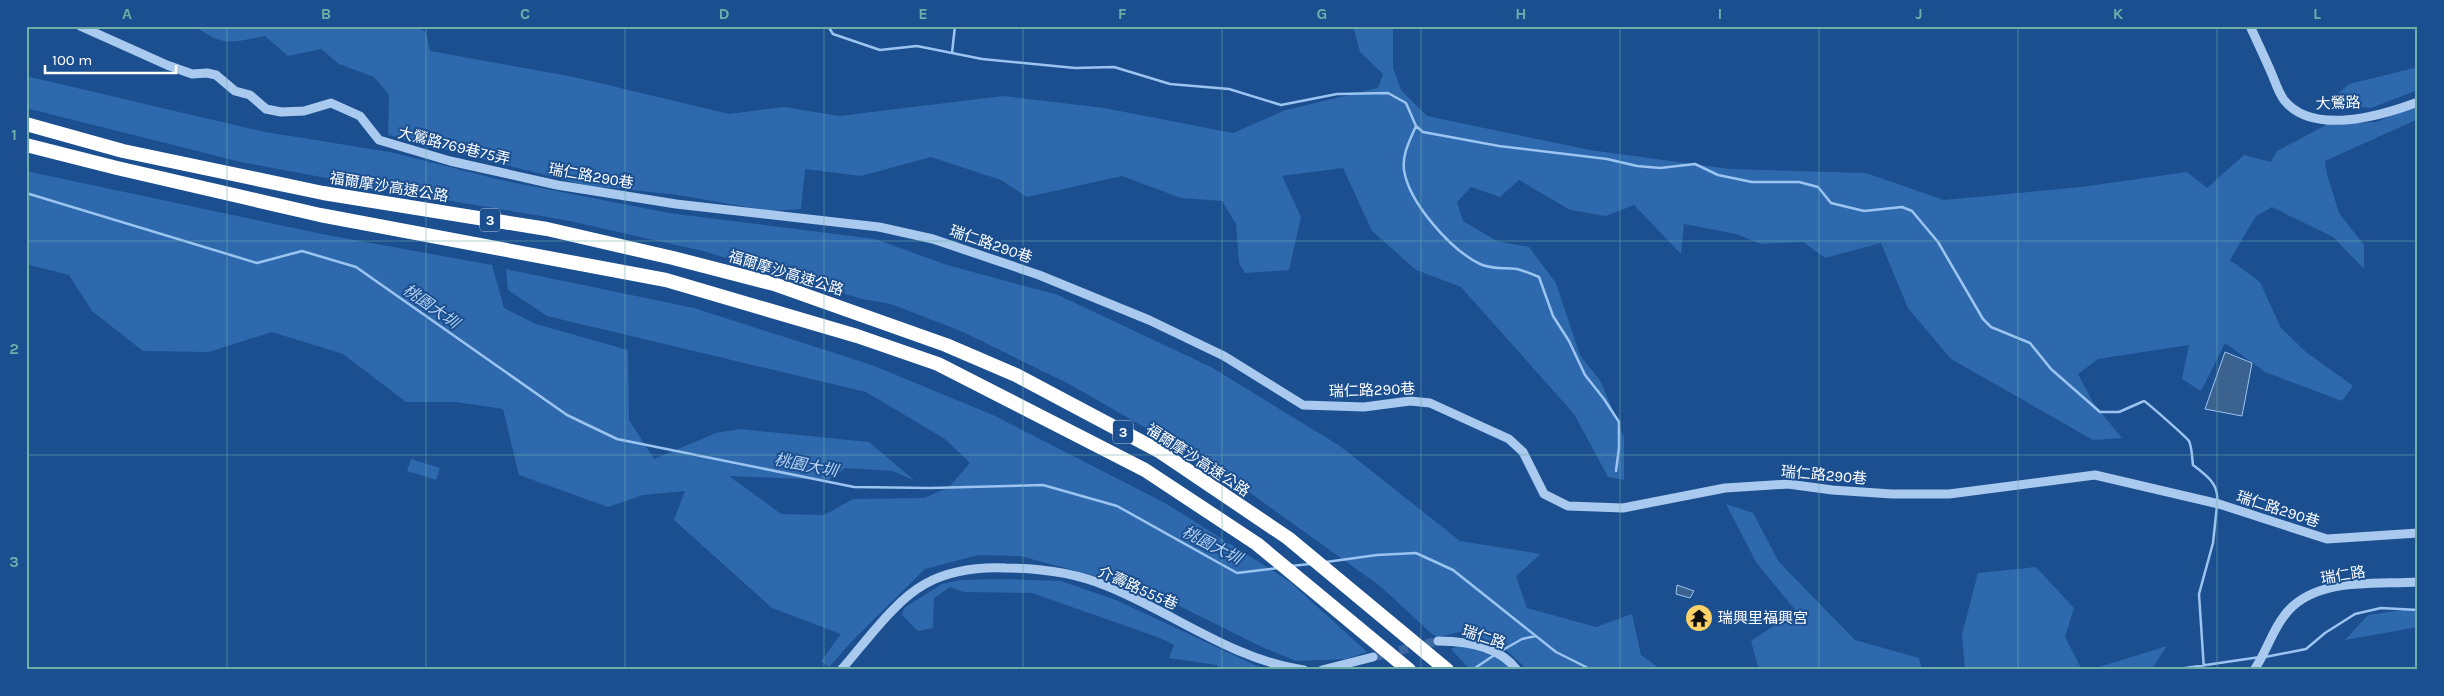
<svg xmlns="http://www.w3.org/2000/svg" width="2444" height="696" font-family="Karla,'Noto Sans TC',sans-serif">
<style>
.green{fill:#2e69ad}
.water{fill:#3c6290;stroke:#9cc4f0}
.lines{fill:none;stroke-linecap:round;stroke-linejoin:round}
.stream{stroke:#9cc4f0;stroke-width:2.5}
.minor-tunnel{stroke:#3d69a0;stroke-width:9;stroke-dasharray:9 4.5;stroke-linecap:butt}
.minor{stroke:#a9c9ee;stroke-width:9}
.highway{stroke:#fff;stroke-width:14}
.grid{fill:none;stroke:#6fada8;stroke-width:1;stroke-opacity:0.55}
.labels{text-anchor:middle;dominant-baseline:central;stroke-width:4;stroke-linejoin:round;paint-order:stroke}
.shield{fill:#1b4f8f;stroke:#bbcadd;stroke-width:1}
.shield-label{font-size:14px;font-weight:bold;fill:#fff}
.street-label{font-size:15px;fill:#fff;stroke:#1b4f8f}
.poi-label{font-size:15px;fill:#fff;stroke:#1b4f8f;text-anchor:start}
.water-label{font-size:16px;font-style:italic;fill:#b5d3f5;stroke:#1b4f8f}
.neatline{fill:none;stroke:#6fada8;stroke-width:2}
.grid-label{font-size:16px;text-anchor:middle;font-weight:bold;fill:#6fada8}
</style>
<rect width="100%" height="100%" fill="#1b4f8f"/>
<path class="green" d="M194,26H416L426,32L430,51L574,77L729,114L784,107L839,116L1003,96L1104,108L1233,133L1286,110L1378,88L1383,74L1360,52L1353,26H1393V68L1401,90L1427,116L1590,150L1730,169L1866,173L1944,200L2081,187L2187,172L2207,188L2244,155L2271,162L2277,151L2328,124L2376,122L2418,105V119L2325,161L2327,174L2339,213L2364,245V269L2333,237L2272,207L2256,216L2230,260L2260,282L2281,328L2306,352L2353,386L2342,401L2265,372L2225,343L2201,391L2182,379L2189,345L2098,359L2078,374L2094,404L2122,438L2093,440L1951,359L1908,308L1881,243L1825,258L1803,242L1762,244L1736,234L1684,224L1681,254L1634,205L1606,216L1570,210L1519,180L1500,197L1471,187L1457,202L1463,221L1497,241L1529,247L1556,283L1580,355L1601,382L1624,437V480L1608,477L1574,414L1461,287L1416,270L1372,231L1343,168L1282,176L1301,217L1289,270L1245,273L1239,263L1236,224L1222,201L1181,198L1122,176L1027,197L1001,180L931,157L861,176L805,169L801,209L770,211L678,195L584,185L388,135L389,95L374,77L339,64L321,49L288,56L265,36C229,43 225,47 194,26Z
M2418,67V90L2371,108L2326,104L2349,84Z
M26,76L265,132L390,152L501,180L669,213L875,239L947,265L1058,295L1211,367L1340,446L1460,541L1541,554L1516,576L1527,608L1596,627L1632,614L1641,655L1662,670H1528L1505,649L1464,631L1438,637L1432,634L1380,586L1218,470L1073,386L963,332L891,304L862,299L703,251L565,220L433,198L241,162L26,108Z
M26,171L322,234L492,265L504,308L536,324L628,350L629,420L654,459L716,433L740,429L869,442L915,481L893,471L845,468L829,480L729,476L781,514L824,515L853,499L924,498L949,487L970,463L945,439L866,392L547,316L508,290L506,269L694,308L872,365L993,415L1165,503L1289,581L1367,652L1346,659L1296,661L1260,646L1147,590L1020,556L978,555L925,569L854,639L829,667L821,661L841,634L772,608L674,520L685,491L643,495L608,507L519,475L503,409L456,402H406L343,354L272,332L209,352L143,351L92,311L69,275L26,264Z
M411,459L440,468L436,480L407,471Z
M1726,504L1753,513L1779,562L1855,640L1919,658L1922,670H1759L1751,641L1796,611L1756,562Z
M2036,567L2074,608L2065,637L2082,670H1965L1962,634L1978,573Z
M999,579L1061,581L1116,600L1257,666L1270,670H1220L1217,665L1169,658L1174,645L1160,638L1032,593L964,592L950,587L934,598L933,628L918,631L902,615L904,608L942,584L961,580Z
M2418,608V627L2345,640L2368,615Z
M1462,645L1503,660L1510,670H1470L1451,649Z
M2167,646L2151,670H2089Z"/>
<path class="water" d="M2225,352L2252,363L2242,416L2205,409Z
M1677,585L1694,591L1690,598L1676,594Z"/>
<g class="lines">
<path class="stream" d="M828,26L833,34L880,50L917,46L982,59L1075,68L1114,67L1170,84L1229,89L1281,105L1337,94L1388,93L1406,103L1416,126L1423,132L1499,146L1607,159L1637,166L1660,168L1695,164L1718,175L1752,182H1799L1818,187L1831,203L1864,211L1902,207L1912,211L1938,242L1983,319L1991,327L2030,343L2051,369L2100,412H2119L2144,401C2149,404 2186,437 2189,441C2192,447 2192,458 2193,465C2205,474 2219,484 2217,500
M952,53L955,26
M1416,126C1410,140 1402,154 1404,170C1409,203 1451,250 1480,264C1493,270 1504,267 1517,269C1525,271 1532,274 1539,277L1553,316L1569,341L1585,375L1604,399L1619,422V448L1616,471
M26,193L257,263L302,251L356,267L567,415L617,439L854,487L930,488L1043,485L1117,506L1237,573L1278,568
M1326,562L1377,555L1416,553L1453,570L1556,652L1592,670
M1291,566L1310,564
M1501,651L1522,639L1536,636
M2265,657L2306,649L2325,633L2355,614L2381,608L2418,610
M1472,670L1496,654
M2172,670L2260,657
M2204,670L2199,594L2213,543L2217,506"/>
<path class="minor-tunnel" d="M1373,657L1438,641"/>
<path class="minor" d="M80,26L167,65L192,74L207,73L216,75L235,91L250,95L266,109L281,112L304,111L331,103L360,116L379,140L450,161L557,185L676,204L879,227L933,239L1039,275L1149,320L1224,356L1303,405L1364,407L1410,401L1430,403L1509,439L1523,452L1544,494L1568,506L1623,508L1725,488L1788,484L1832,490L1892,494H1949L2095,475L2219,504L2327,539L2418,533
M2250,26C2257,41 2264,56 2271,72C2275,81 2278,92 2284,100C2313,136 2381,116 2418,102
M1438,641C1466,641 1499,646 1517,670
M841,670C865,643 894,601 925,584C950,570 979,567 1006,568C1039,568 1076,573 1107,586C1172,612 1233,660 1304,670
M1322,670L1373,657
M2254,670C2266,653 2271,633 2284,616C2313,576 2374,585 2418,582"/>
<path class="highway" d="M26,124L123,151L323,193L547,229L673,258L774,284L946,345L1016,375L1159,451L1288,538L1447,670
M26,145L117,168L320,215L666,280L857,336L938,364L1145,470L1257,544L1409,670"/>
</g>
<path class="grid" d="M227,26V670M426,26V670M625,26V670M824,26V670M1023,26V670M1222,26V670M1421,26V670M1620,26V670M1819,26V670M2018,26V670M2217,26V670M26,241H2418M26,455H2418"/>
<defs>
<g id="temple-disc" transform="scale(1.4375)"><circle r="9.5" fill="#ffd166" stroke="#1b4f8f"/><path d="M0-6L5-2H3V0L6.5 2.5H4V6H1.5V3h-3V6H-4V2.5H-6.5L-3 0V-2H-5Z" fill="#111"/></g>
</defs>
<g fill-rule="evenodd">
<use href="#temple-disc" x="1699" y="618"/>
</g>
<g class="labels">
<g class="shield">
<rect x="480" y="208.5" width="20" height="23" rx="4"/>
<rect x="1113" y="420.5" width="20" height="23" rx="4"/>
</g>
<g class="shield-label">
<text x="490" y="220">3</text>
<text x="1123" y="432">3</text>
</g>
<g class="street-label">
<text transform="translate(2338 103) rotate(-2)">大鶯路</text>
<text transform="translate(454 146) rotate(14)">大鶯路769巷75弄</text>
<text transform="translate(591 176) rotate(10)">瑞仁路290巷</text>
<text transform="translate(389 187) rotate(9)">福爾摩沙高速公路</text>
<text transform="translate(991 244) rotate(19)">瑞仁路290巷</text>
<text transform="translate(786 273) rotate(17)">福爾摩沙高速公路</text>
<text transform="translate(1372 390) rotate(-2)">瑞仁路290巷</text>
<text transform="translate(1198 460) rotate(33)">福爾摩沙高速公路</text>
<text transform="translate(1824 475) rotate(5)">瑞仁路290巷</text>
<text transform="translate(2278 509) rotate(18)">瑞仁路290巷</text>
<text transform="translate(2343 575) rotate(-9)">瑞仁路</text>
<text transform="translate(1138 588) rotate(24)">介壽路555巷</text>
<text transform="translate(1484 637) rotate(18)">瑞仁路</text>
</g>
<g class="poi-label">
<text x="1718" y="618">瑞興里福興宮</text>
</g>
<g class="water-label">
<text transform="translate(431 306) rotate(35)">桃園大圳</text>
<text transform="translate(806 465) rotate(11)">桃園大圳</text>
<text transform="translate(1212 545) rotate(27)">桃園大圳</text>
</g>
</g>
<rect width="2444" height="696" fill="none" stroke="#1b4f8f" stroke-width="55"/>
<path d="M45 65v8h131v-8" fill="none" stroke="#ffffff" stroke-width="2.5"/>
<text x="52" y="65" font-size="15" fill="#ffffff" stroke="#1b4f8f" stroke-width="4" paint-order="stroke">100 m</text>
<rect x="28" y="28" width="2388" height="640" class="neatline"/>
<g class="grid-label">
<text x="127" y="19">A</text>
<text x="326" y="19">B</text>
<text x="525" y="19">C</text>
<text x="724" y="19">D</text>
<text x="923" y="19">E</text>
<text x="1122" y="19">F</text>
<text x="1322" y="19">G</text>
<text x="1521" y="19">H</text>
<text x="1720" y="19">I</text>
<text x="1919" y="19">J</text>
<text x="2118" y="19">K</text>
<text x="2317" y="19">L</text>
<text x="14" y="140">1</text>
<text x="14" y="354">2</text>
<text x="14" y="567">3</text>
</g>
</svg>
